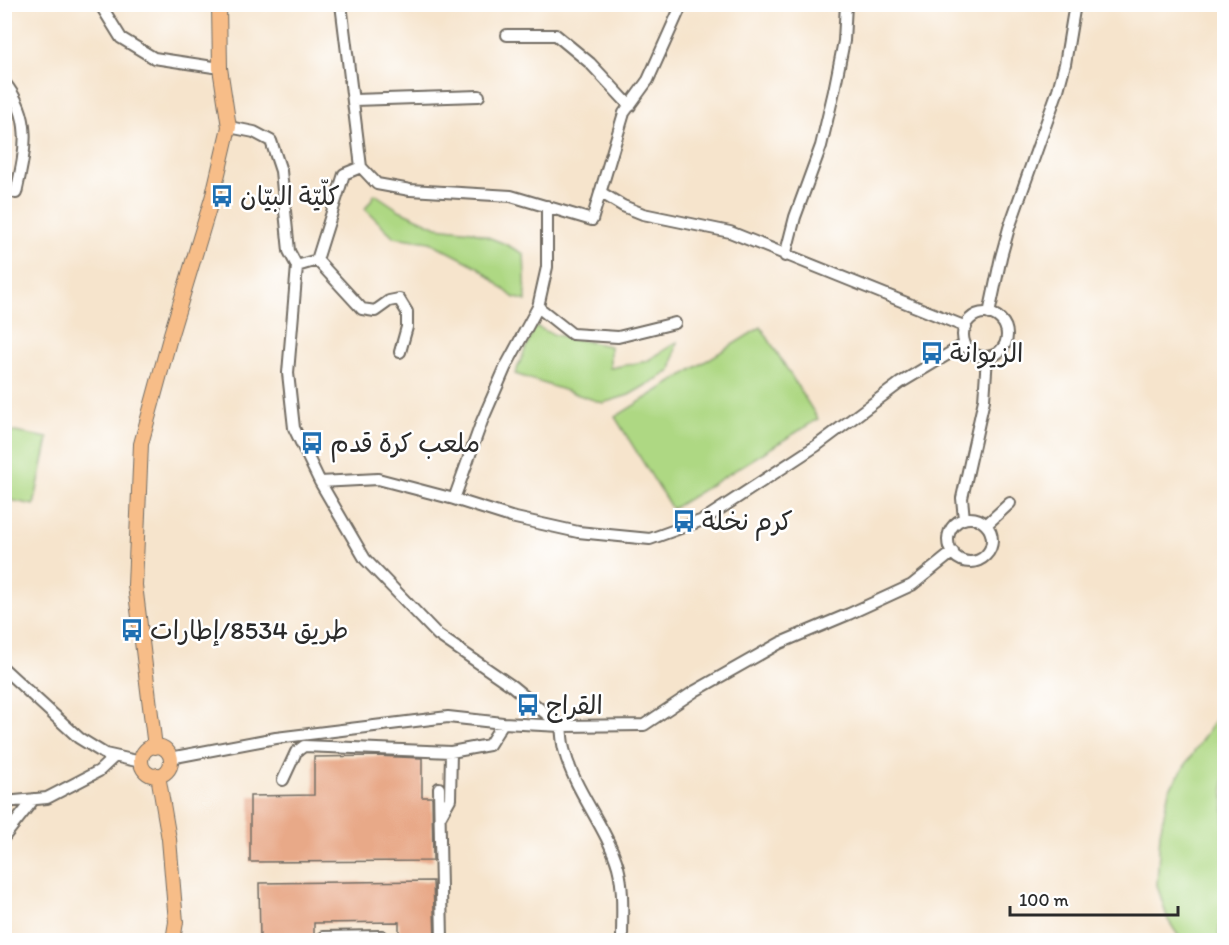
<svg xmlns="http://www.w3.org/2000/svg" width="1229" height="945" font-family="Itim,'Playpen Sans Arabic',sans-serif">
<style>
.green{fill:#aed883;stroke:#6c8257;stroke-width:1.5}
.building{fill:#e8a988}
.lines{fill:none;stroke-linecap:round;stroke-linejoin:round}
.minor-casing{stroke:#726c63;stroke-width:14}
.major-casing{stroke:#726c63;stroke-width:16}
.minor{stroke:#fff;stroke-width:10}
.major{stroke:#f7bd88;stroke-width:14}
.labels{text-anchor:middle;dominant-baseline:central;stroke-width:5;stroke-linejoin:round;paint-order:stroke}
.poi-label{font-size:26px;fill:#2b2b2b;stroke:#fff;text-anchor:start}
</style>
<rect width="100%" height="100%" fill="#fff"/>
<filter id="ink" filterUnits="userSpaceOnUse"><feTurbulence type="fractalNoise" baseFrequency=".0167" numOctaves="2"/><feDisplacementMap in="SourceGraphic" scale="12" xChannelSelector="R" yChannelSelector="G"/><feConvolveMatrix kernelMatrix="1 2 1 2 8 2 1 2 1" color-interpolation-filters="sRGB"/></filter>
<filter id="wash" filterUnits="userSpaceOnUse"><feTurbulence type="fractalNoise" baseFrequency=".008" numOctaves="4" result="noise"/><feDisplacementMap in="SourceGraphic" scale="24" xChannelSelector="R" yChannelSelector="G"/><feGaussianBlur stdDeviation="1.35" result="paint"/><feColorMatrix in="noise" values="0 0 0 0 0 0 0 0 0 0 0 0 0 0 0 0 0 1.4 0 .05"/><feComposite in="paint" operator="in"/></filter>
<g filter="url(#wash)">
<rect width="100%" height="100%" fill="#f6e4cc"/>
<path class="green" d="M375,194L399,210L437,227L472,231L503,243L524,254L526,301L513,297L478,267L430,242L394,237L365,209Z
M535,326L552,334L610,346V368L647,361L677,342L671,371L629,395L603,403L515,374Z
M761,327L818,419L672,509L615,417Z
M4,430L48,438L34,505L5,499Z
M1224,706V901L1220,921L1219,940H1181L1168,920L1157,885L1160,833L1169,790Z"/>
<g id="blocks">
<path class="building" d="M375,756L422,758V797H432L433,861L250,862V796L314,795V757Z
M433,881L435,940H399V922L314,923V940H260L259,883Z"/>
</g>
</g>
<g filter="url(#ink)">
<use href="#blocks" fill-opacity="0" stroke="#726c63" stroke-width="1.5"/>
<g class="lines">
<g class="minor-casing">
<path id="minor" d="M100,4L121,38L154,58L220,68
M341,4L361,167
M507,35H556L590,63L630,106
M4,82C34,118 25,152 16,193
M354,100L479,96
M229,127L254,132L271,141L281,171L289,251L297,266L317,260L344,174L361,167L377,184L410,190L511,196L592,220L624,113L648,80L682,4
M600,192L623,206L643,214L730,232L966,327
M785,256L795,217L821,146L834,91L844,41L846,4
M317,260L362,309L375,311L389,301L399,299L407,312V327L400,352
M297,266L288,373L294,428L320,482L365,559L438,635L512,686L561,726L644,725L695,691L780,643L849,614L912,585L953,552
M538,307L572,334L618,337L675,323
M963 335a22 22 0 1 1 44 0a22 22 0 1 1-44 0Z
M989,314L1001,257L1009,228L1058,90L1065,64L1075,4
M320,482L378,479L454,499L511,517L578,532L650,539L703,520L816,446L900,383L965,344
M454,499L482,421L506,366L538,307L547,267V206
M948 540a22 22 0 1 1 44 0a22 22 0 1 1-44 0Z
M964,519L962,498L984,400L987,357
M986,525L1010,503
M4,669L79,738L105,754L141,762
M170,758L276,738L448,717L503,723L561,726C562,733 562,742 564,749C574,791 606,825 618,867C624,890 622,916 622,940
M283,780L296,752L304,746L451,752L489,745L503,723
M439,788L442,940
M4,802L47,798L99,771L114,757
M440,817L450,799L451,752
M4,837L34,799
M323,940V937L382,936V940"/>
</g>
<g class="major-casing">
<path id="major" d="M141 761a15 15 0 1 1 30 0a15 15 0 1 1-30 0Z
M155,747L135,585L141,444L171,334L213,195L229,127L220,68L219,4
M158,775L169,839L176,922L173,940"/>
</g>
<use href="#minor" class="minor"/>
<use href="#major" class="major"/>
</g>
</g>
<defs>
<g id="bus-bare" transform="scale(1.8)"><path d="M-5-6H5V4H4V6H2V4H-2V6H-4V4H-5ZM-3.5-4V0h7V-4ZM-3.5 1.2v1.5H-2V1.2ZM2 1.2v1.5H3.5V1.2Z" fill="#1f6fb2" stroke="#fff" stroke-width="2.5" paint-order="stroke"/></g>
</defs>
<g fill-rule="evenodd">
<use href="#bus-bare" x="222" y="196"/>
<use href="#bus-bare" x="932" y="353"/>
<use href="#bus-bare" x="312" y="443"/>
<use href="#bus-bare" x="684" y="521"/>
<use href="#bus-bare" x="132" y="630"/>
<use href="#bus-bare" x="528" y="705"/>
</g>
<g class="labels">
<g class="poi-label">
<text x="240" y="196">كلّيّة البيّان</text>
<text x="950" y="353">الزيوانة</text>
<text x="330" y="443">ملعب كرة قدم</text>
<text x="702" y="521">كرم نخلة</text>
<text x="150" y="630">طريق 8534/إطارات</text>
<text x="546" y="705">القراج</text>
</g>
</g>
<rect width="1229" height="945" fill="none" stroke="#fff" stroke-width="24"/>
<path d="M1010 906v9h168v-9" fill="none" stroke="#2b2b2b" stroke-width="3"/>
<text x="1019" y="906" font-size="18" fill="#2b2b2b" stroke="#ffffff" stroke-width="4.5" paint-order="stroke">100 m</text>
</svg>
